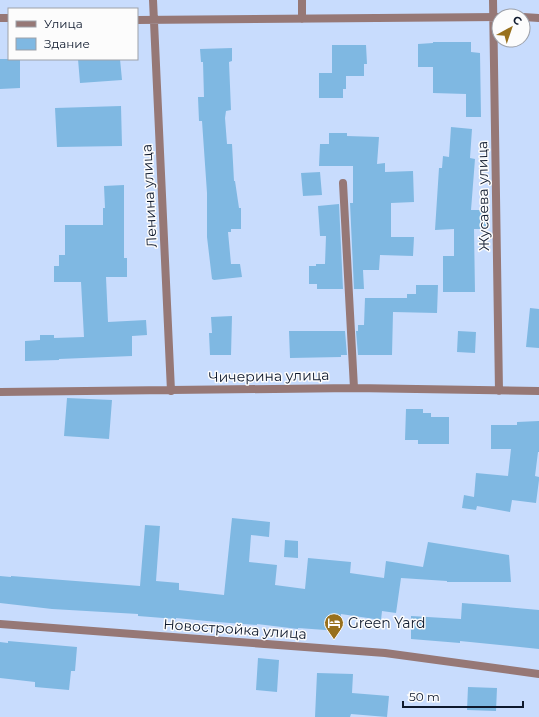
<svg xmlns="http://www.w3.org/2000/svg" width="539" height="717" font-family="Montserrat,sans-serif">
<style>
.building{fill:#7fb8e2}
.lines{fill:none;stroke-linecap:round;stroke-linejoin:round}
.minor{stroke:#967876;stroke-width:8}
.labels{text-anchor:middle;dominant-baseline:central;stroke-width:3;stroke-linejoin:round;paint-order:stroke}
.street-label{font-size:14px;fill:#0e192d;stroke:#fcfcfc}
.poi-label{font-size:14px;fill:#0e192d;stroke:#fcfcfc;text-anchor:start}
</style>
<rect width="100%" height="100%" fill="#c8dcfd"/>
<path class="building" d="M433,42H471V52L480,53L481,117H466V94L433,93V67H418V44L433,43Z
M332,45H366L367,64H364V76H346V89H343V98H319V73H332Z
M232,48V61L229,62L231,110L226,111L225,118L227,144H232L234,181H235L239,208H241V229H231V232H228L231,264H240L242,277L214,280L212,279L207,237V193L202,121H199L198,97H204L203,62H201L200,49Z
M0,59H20V88L0,89Z
M78,59H120L122,80L80,83Z
M121,106L122,146L57,147L55,108Z
M451,127L472,129L470,158L475,159L471,210H486V229H474L475,292H443V256H454V229L435,230L439,168H442L443,156L449,157Z
M329,133H347V136L379,137L377,164L385,163V172L413,171L414,202L391,203V237H414L413,256L380,255L379,270H363L364,289H354L350,203H353V166H319L320,144H329Z
M320,172L322,195L303,196L301,173Z
M124,185V258H127V277H106L108,322L146,320L147,335L132,336V356L59,359V360L25,361V341L40,340V335H54V338L84,337L81,282H54V266H59V255H65V225H103V208H105L104,186Z
M339,204L343,289H317V284H309V266H316V264H325L326,236H320L318,206Z
M416,285H438L437,313L393,312L392,355H358L356,331H358V325H364L365,298H407V294H416Z
M530,308L539,309V348L526,347Z
M232,316L231,355H210L209,333H212L211,317Z
M289,331H345L347,355H341V357L290,358Z
M458,331L476,332L475,353L457,352Z
M67,398L112,400L109,439L64,436Z
M406,409H423V413H431V417H449V444H418V440H405Z
M539,421V452H538L535,476L539,477V480L536,503L512,500L510,512L477,506L476,510L462,508L464,495L474,497L476,473L508,476L511,449H491V425H517V422Z
M232,518L270,522L269,537L251,535L249,562L277,565L275,585L305,589L308,558L351,562L350,573L384,578L386,561L423,567L428,542L509,555L511,582H447V581L401,578L396,613L382,611L381,620L341,614L339,631L298,628V629L257,624V625L217,622L176,618V619L138,616V614L52,609L0,603V576L11,577V576L140,586L145,525L160,526L156,581L179,583V590L224,595Z
M285,540L298,541V558L284,557Z
M462,603L539,610V649L460,641V643L411,639V616L461,619Z
M8,641L77,647L75,671H71L69,690L35,687V682L0,678V642L8,643Z
M258,658L279,660L277,692L256,690Z
M317,673L353,674L352,693L389,696L387,717L351,714L350,717H315Z
M468,687L497,688L496,711L467,710Z"/>
<g class="lines">
<path class="minor" d="M153,0L171,391
M302,0V19
M493,0L499,391
M523,17L539,18
M0,18H9
M137,20L499,17
M343,183L354,388
M0,392L354,388L539,391
M0,624L385,653L539,674"/>
</g>
<defs>
<g id="hotel-pin" transform="scale(1)"><path d="M0 17L-7.5 6A9.5 9.5 0 1 1 7.5 6Z" fill="#98701c" stroke="#fcfcfc"/><path d="M-6-4.5h1.5V1H6V5H4.5V3h-9V5H-6ZM-4 0a1.8 1.8 0 1 1 3.6 0ZM.5 0V-2.5h3Q6-2.5 6 0Z" fill="#fff"/></g>
</defs>
<g fill-rule="evenodd">
<use href="#hotel-pin" x="334" y="623"/>
</g>
<g class="labels">
<g class="street-label">
<text transform="translate(149 196) rotate(-93)">Ленина улица</text>
<text transform="translate(483 196) rotate(-91)">Жусаева улица</text>
<text transform="translate(269 376) rotate(-1)">Чичерина улица</text>
<text transform="translate(235 629) rotate(4)">Новостройка улица</text>
</g>
<g class="poi-label">
<text x="348" y="623">Green Yard</text>
</g>
</g>
<rect x="8" y="8" width="130" height="52" fill="#fcfcfc" stroke="#9da1a9"/>
<rect x="16" y="21" width="20" height="6" fill="#967876" stroke="#9da1a9"/>
<text x="44" y="28" font-size="12" fill="#0e192d">Улица</text>
<rect x="16" y="38" width="20" height="12" fill="#7fb8e2" stroke="#9da1a9"/>
<text x="44" y="48" font-size="12" fill="#0e192d">Здание</text>
<g transform="translate(511 28) rotate(40)"><circle r="19" fill="#fcfcfc" stroke="#9da1a9"/>
<path d="M0-3L7 15L0 10L-7 15Z" fill="#98701c"/>
<text y="-6" font-size="11" font-weight="bold" text-anchor="middle" fill="#0e192d">С</text>
</g>
<path d="M403 701v6h120v-6" fill="none" stroke="#0e192d" stroke-width="2"/>
<text x="409" y="701" font-size="12" fill="#0e192d" stroke="#fcfcfc" stroke-width="3" paint-order="stroke">50 m</text>
</svg>
